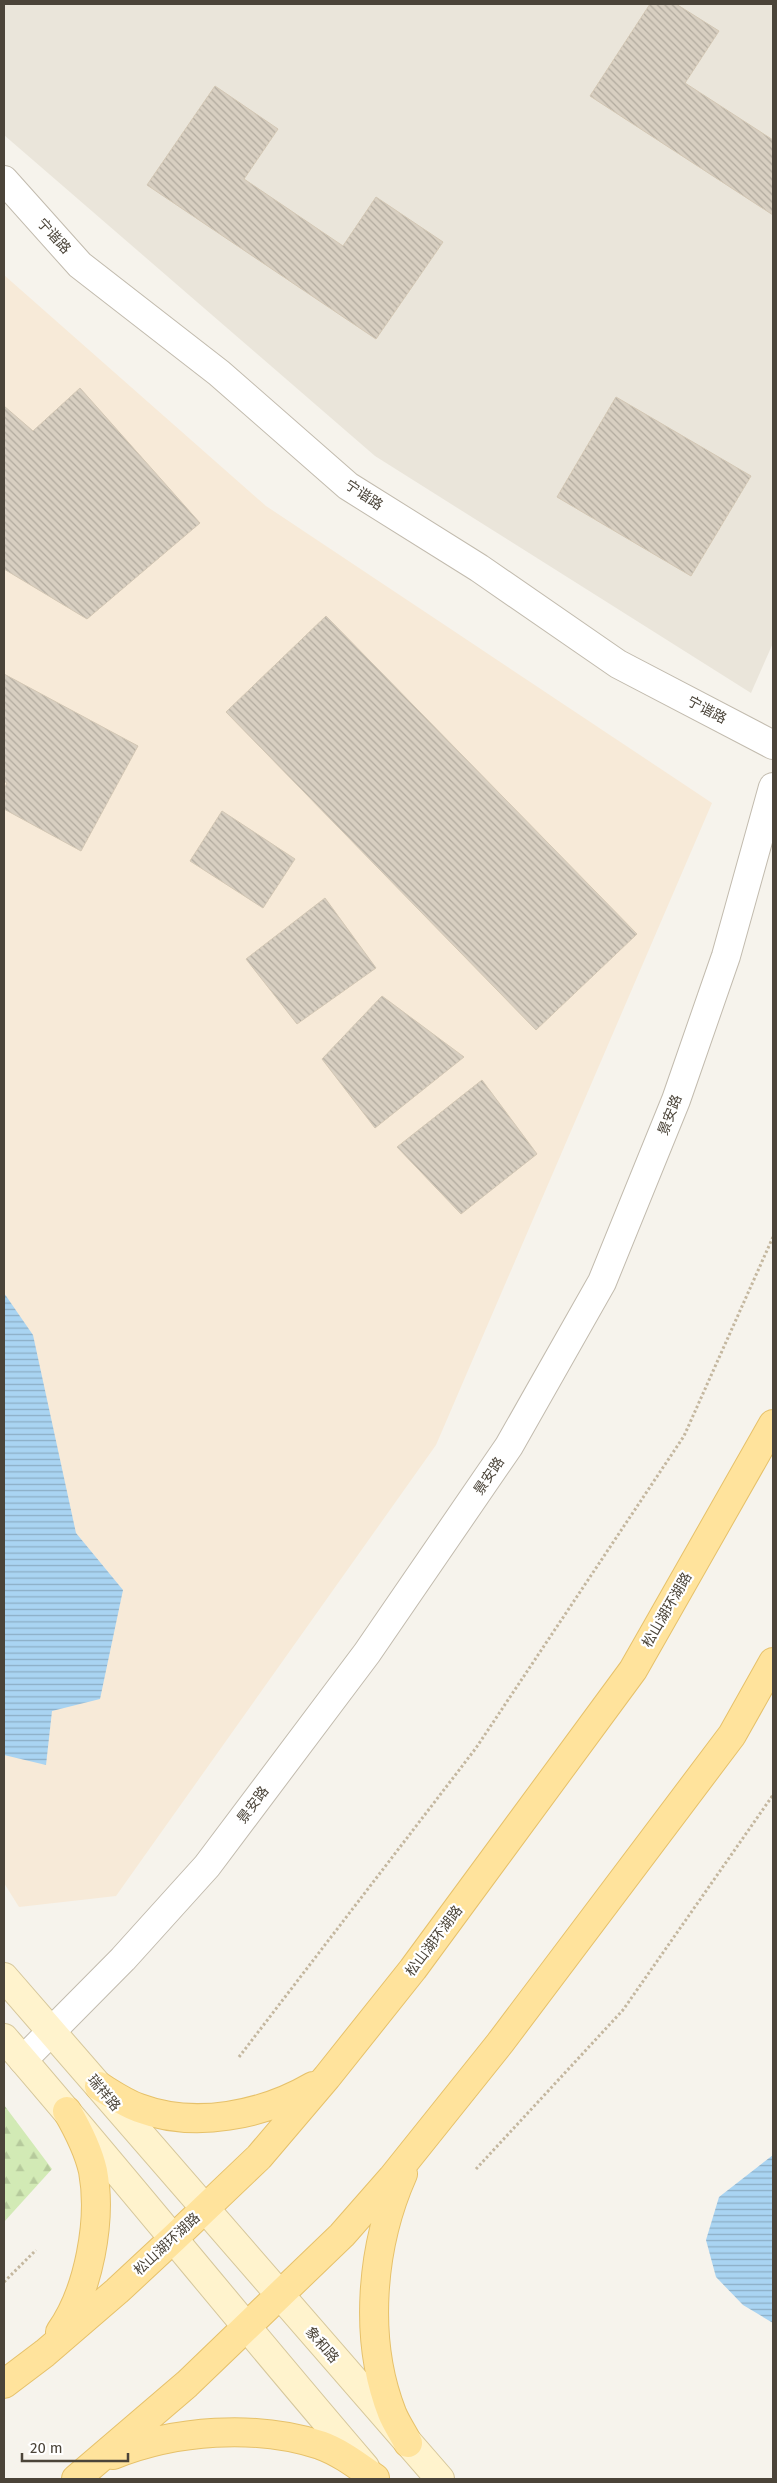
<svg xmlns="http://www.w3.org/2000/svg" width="777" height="2483" font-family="'Fira Sans','Noto Sans SC',sans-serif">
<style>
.residential{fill:#eae5da}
.commercial{fill:#f7ead8}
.forest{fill:url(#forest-firs)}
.water{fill:url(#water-rules)}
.building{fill:url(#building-back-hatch);stroke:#d3c7b4}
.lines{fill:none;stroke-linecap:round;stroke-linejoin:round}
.street-casing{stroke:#c2bbae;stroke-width:30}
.secondary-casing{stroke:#d6c79b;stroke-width:30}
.primary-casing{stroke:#e6c16a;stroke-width:30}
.path{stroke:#c4b79f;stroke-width:3;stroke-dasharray:2.5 2.5;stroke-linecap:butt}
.street{stroke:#fff;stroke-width:28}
.secondary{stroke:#fff3cd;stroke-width:28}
.primary{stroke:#ffe39c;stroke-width:28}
.labels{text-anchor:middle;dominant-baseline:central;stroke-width:4.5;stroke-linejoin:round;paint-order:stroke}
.street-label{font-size:14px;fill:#4b4439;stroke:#fff}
</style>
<defs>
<pattern id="forest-firs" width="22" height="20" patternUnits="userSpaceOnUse" patternTransform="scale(1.25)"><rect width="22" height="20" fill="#d2eab5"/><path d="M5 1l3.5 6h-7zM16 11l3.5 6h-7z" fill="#b6ca9c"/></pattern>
<pattern id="water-rules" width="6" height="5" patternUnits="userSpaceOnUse" patternTransform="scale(1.25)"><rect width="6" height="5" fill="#a9d4f2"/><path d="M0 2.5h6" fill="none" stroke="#8caec5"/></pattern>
<pattern id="building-back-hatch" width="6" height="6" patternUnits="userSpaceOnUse" patternTransform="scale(1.25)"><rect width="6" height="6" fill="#d8cfc1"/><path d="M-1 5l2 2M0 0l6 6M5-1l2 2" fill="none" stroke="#b1aa9e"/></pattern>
</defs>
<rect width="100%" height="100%" fill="#f6f3ec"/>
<path class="residential" d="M4,4H773V643L751,693L375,456L4,135Z"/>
<path class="commercial" d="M4,275L266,506L712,803L436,1445L116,1896L19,1907L4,1883Z"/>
<path class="forest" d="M4,2105L52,2169L4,2222Z"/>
<path class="water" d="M4,1293L33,1335L76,1533L123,1590L100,1699L52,1711L46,1765L4,1755Z
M773,2155V2323L743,2305L716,2277L706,2240L719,2197Z"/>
<path class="building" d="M650,4H676L719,31L685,83L773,140V215L590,96Z
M215,86L278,129L244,179L343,246L376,197L443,242L376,339L147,185Z
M80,388L200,523L87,619L4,569V406L33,431Z
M616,397L751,476L691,576L557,497Z
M326,616L637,934L536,1030L226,712Z
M4,674L138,746L81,851L4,809V788L7,783L4,781Z
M222,811L295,859L263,908L190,861Z
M325,898L376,968L297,1024L246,959Z
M382,996L464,1057L375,1128L322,1059Z
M482,1080L537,1154L461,1214L397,1147Z"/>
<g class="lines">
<g class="street-casing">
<path id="street" d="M4,180L80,265L219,373L348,486L479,568L618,664L773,745
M23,2060L123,1959L207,1866L367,1653L509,1446L602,1282L676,1100L726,956L773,787"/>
</g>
<g class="secondary-casing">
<path id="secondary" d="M4,1977L440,2479
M4,2038C126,2179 243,2325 365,2467"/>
</g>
<g class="primary-casing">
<path id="primary" d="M99,2086C112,2094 125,2103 139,2108C195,2129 263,2115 313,2086
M403,2174C371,2246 363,2339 392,2413C396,2423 403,2433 408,2443
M60,2332C89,2291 102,2220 93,2171C88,2149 78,2130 67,2111
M4,2384L45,2353L117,2291L174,2238L259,2157L327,2077L413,1969L633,1670L773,1424
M113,2455C175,2430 255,2424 320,2445C340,2452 358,2466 375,2478
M76,2479L187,2384L342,2235L392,2178L500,2043L732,1735L773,1662"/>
</g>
<path class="path" d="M239,2057L476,1748L684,1436L773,1237
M476,2169L623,2010L773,1795
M4,2282L36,2250"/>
<use href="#street" class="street"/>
<use href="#secondary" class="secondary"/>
<use href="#primary" class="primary"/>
</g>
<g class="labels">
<g class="street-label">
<text transform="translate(54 236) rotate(48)">宁谐路</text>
<text transform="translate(364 495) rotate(34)">宁谐路</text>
<text transform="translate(707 710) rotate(28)">宁谐路</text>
<text transform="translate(670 1115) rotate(-69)">景安路</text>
<text transform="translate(489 1476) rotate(-56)">景安路</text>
<text transform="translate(667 1610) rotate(-60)">松山湖环湖路</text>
<text transform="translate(253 1805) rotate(-53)">景安路</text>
<text transform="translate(434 1941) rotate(-53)">松山湖环湖路</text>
<text transform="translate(104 2093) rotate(50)">瑞祥路</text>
<text transform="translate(167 2244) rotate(-43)">松山湖环湖路</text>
<text transform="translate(322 2345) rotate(49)">象和路</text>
</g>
</g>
<rect width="777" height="2483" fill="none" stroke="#4b4439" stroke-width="10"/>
<path d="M22 2453v8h106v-8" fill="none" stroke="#4b4439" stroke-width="2.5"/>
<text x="30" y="2453" font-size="15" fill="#4b4439" stroke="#ffffff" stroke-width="4" paint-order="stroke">20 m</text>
</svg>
